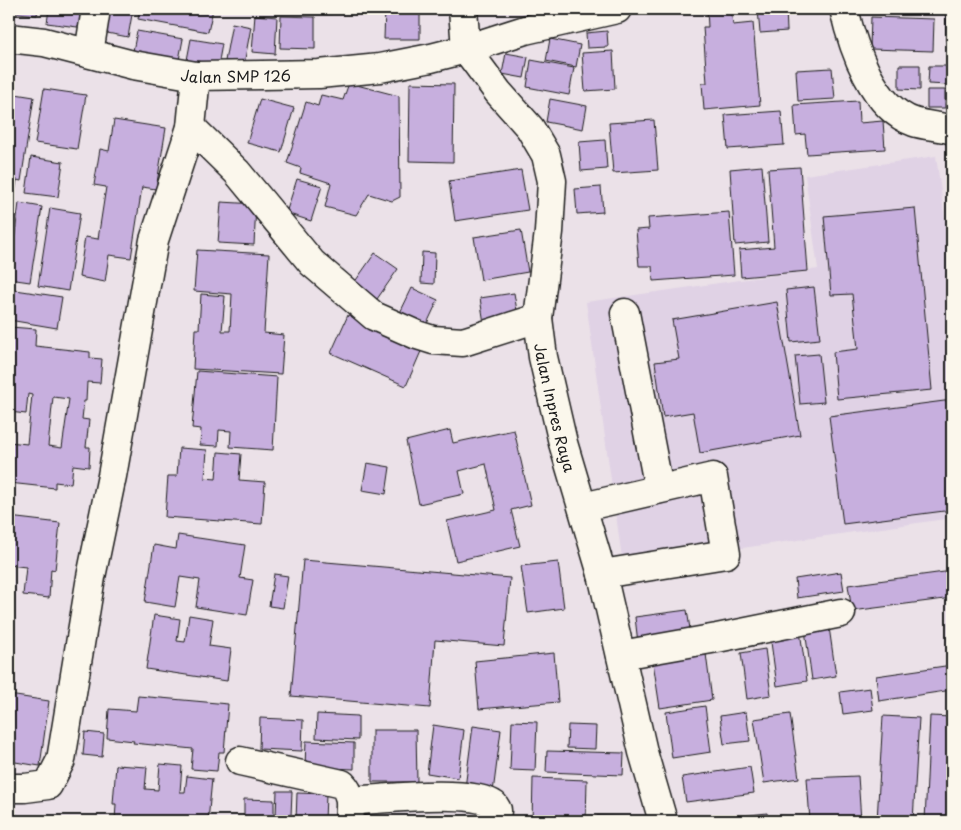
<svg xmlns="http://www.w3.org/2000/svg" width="961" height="830" font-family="'Playpen Sans',sans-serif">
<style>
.built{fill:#e0d2e5}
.building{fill:#c7afde;stroke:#1c1c1c;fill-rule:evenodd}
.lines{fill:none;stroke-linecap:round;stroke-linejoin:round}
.minor-casing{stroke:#1c1c1c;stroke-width:31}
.minor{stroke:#fbf7ec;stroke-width:28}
.labels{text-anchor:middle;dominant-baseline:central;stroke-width:4;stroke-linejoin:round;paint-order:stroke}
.street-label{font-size:15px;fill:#1c1c1c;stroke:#fbf7ec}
</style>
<rect width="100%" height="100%" fill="#ebe1e8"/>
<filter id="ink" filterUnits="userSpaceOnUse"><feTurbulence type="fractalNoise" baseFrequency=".02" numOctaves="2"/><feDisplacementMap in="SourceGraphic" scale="10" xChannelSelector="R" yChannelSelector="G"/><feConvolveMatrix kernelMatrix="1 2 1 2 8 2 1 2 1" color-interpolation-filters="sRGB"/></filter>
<g filter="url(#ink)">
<path class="built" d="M936,156L952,270V518L623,565L586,302L818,269L805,175Z"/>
<path class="building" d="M9,9H38L37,15L9,12Z
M49,9H87L85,28L47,23Z
M106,9H133L128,37L102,32Z
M140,9H213L208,32L138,19Z
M312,9H332V14L312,13Z
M385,9H420V39H384Z
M707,9H731L733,25L753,23L760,105L704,110L702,83H707L703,27H708Z
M758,9H786L787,31L760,33Z
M865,9H921V12L865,10Z
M255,15L277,17L275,54L252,52Z
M946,15H952V41H946Z
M281,16L315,17V49L280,48Z
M871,17L934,19L933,51L870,49Z
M232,23L251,27L244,64L225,61Z
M137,31L183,39L179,60L133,51Z
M607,31L608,47L587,48L586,33Z
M191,39L222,44L218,66L187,60Z
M550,39L580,45L576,67L546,61Z
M613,51L615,89L585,91L582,53Z
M506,53L528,57L524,78L502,74Z
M531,60L574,68L569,95L527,87Z
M899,65H920V90L899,89Z
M929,66H948V85L928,84Z
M832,68L835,99L798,101L796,70Z
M349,83L399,96L400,197L392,201L369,194L356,215L325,207L331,183L300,173L301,168L287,163L306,102L318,106L321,95L343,100Z
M410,83L454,84L453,162L409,161Z
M44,89L86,95L77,149L35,143Z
M927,90H945V108H927Z
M9,93L34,97L21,181L17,180L12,211H9Z
M260,99L294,108L281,152L247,143Z
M550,99L587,106L583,129L546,122Z
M858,101L859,123L883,121L885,149L807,154L805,134L796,135L794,105Z
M781,111L784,145L728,149L725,115Z
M114,120L166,128L156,189L142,187L131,258L109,255L105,282L79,277L85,237L98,239L106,187L94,185L100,149L109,151Z
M654,120L658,170L613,173L609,123Z
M605,140L607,169L581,171L579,142Z
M31,157L63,162L58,197L26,193Z
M762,166L768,242L735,245L730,169Z
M800,167L808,271L741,277L739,250L774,247L768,169Z
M521,170L528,210L455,221L449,181Z
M297,179L322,186L311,221L286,213Z
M601,187L603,212L577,214L575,189Z
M221,202L256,204L254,245L218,243Z
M19,203L42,207L30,282L9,279Z
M50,208L80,213L68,291L38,286Z
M915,208L932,390L837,399L833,352L858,349L852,294L831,295L824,216Z
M729,212L734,275L653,281L652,266H639L636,230L649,229L648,218Z
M521,230L528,272L481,280L474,237Z
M197,250L269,254L264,333L284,335L281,374L193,369L195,329H199L201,294L225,296L222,331H230L232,294L194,291Z
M422,252L435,253L434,284L421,283Z
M375,253L398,269L377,299L354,283Z
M814,287L820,339L791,342L786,290Z
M412,288L438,300L423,332L397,319Z
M9,289L62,297L57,328L9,320Z
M514,293L518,317L484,323L480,298Z
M777,302L800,435L700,453L693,412L663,417L655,362L679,359L672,320Z
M348,315L422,349L406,386L331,353Z
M10,327L36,329L35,346L90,352V358L102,359L100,383L87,382L86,401H84L82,419L89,420L86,447H90L89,467L73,465L71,484L55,482V488L9,483V442L27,444L32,395L28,394L26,414L10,412L12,393H9ZM53,397L69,399L62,448L48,446Z
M819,354L824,402L800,404L795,356Z
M197,371L277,377L273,450L230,447L231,431L219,430L218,446L200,445L201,429L192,428Z
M952,400V510L843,524L829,416Z
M450,430L453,443L514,430L531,505L511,510L520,546L456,561L447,521L496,510L486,464L459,471L464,494L419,504L406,441Z
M179,448L207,450L205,478L216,479L218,452L241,454L239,480L265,482L262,524L165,517L168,476H177Z
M367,463L390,467L386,494L362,490Z
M9,517L60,523L55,570L51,569L49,598L23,595L26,567L9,565Z
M178,535L245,545L240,578L253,580L247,615L196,607L200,580L180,577L175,607L145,602L154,545L176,549Z
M303,560L510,578L504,646L435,640L430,708L291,696Z
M558,562L564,608L528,613L521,566Z
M952,571V598L852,611L848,585Z
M841,572L844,591L797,598L795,579Z
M274,574L288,576L283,608L269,606Z
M687,610L691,635L638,643L635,617Z
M154,615L180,619L177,641L185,642L189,615L213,619L209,646L231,649L227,681L146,669Z
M829,627L836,676L812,680L805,630Z
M800,631L807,681L777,686L770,635Z
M765,649L771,695L747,699L741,653Z
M554,653L558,702L479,709L475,661Z
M706,654L712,700L660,708L653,662Z
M952,665V690L879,701L876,676Z
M870,688L873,710L843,714L840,692Z
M9,695L49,701L40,766L9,761Z
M138,696L228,704L224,752H219L217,771L191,769L193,749L133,743L134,741L107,738L109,709L136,711Z
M705,706L711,752L672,758L666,712Z
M746,712L750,741L724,744L720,716Z
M317,714L358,716V740L316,738Z
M790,714L799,778L764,783L754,719Z
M883,716L919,718L913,821H877Z
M930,716L952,717V821H925Z
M260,718L303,720L302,751L259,749Z
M512,721L537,722L535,771L510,770Z
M433,725L464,730L458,778L427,773Z
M568,725L596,726L595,749L567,748Z
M473,726L501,730L492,800L464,796Z
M372,730H416L417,782H372Z
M85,732L104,734L102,757L83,755Z
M306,741L354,743V769L305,767Z
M547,751L624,753L623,775L546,772Z
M160,764L182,766L180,792H185L187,776L212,779L208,821H115L116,804H113L116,765L147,767L145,789L158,790Z
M750,767L754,793L686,802L682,777Z
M858,776L861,821H810L807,778Z
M533,778L587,780L586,821H532Z
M277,791H292L291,816H276Z
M297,793L326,794L325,821H296Z
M244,799L274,800V821H244Z
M767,813L768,821H718V819Z
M9,814L35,818V821H9Z
M357,815L403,818V821H356Z
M597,816L632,817V821H596Z"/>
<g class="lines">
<g class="minor-casing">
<g id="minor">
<path id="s1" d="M463,9L466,49L498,92L530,128L546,155L552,181L549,232L538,318L543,357L563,443L602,574L643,752L663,821"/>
<path d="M844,9C853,48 873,108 914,122C926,126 940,126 952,130"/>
<path id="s2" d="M9,38L44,42L133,65L196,76L319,74L380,68L431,58L466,49L525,30L617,9"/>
<path d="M89,53L96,9"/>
<path d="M191,127L237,172L312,263L374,316L417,335L433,340L463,342L538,318"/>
<path d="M625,313L659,489"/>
<path d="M583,507L713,477L726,554L602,574"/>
<path d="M621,655L717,638L841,613"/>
<path d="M240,761L342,784C353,795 350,807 349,821"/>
<path d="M9,788H25L48,785L61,760L91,577L112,476L154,240L191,127L196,76"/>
<path d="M351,801C381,799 473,788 494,805L497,810L496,821"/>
</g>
</g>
<use href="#minor" class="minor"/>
</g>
</g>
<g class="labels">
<g class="street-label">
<text stroke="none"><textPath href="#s2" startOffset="231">Jalan SMP 126</textPath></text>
<text stroke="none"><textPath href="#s1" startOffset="429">Jalan Inpres Raya</textPath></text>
</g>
</g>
<rect width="961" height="830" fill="none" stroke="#fbf7ec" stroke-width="30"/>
<rect x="15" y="15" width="931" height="800" fill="none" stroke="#1c1c1c" stroke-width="2" filter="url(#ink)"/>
</svg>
